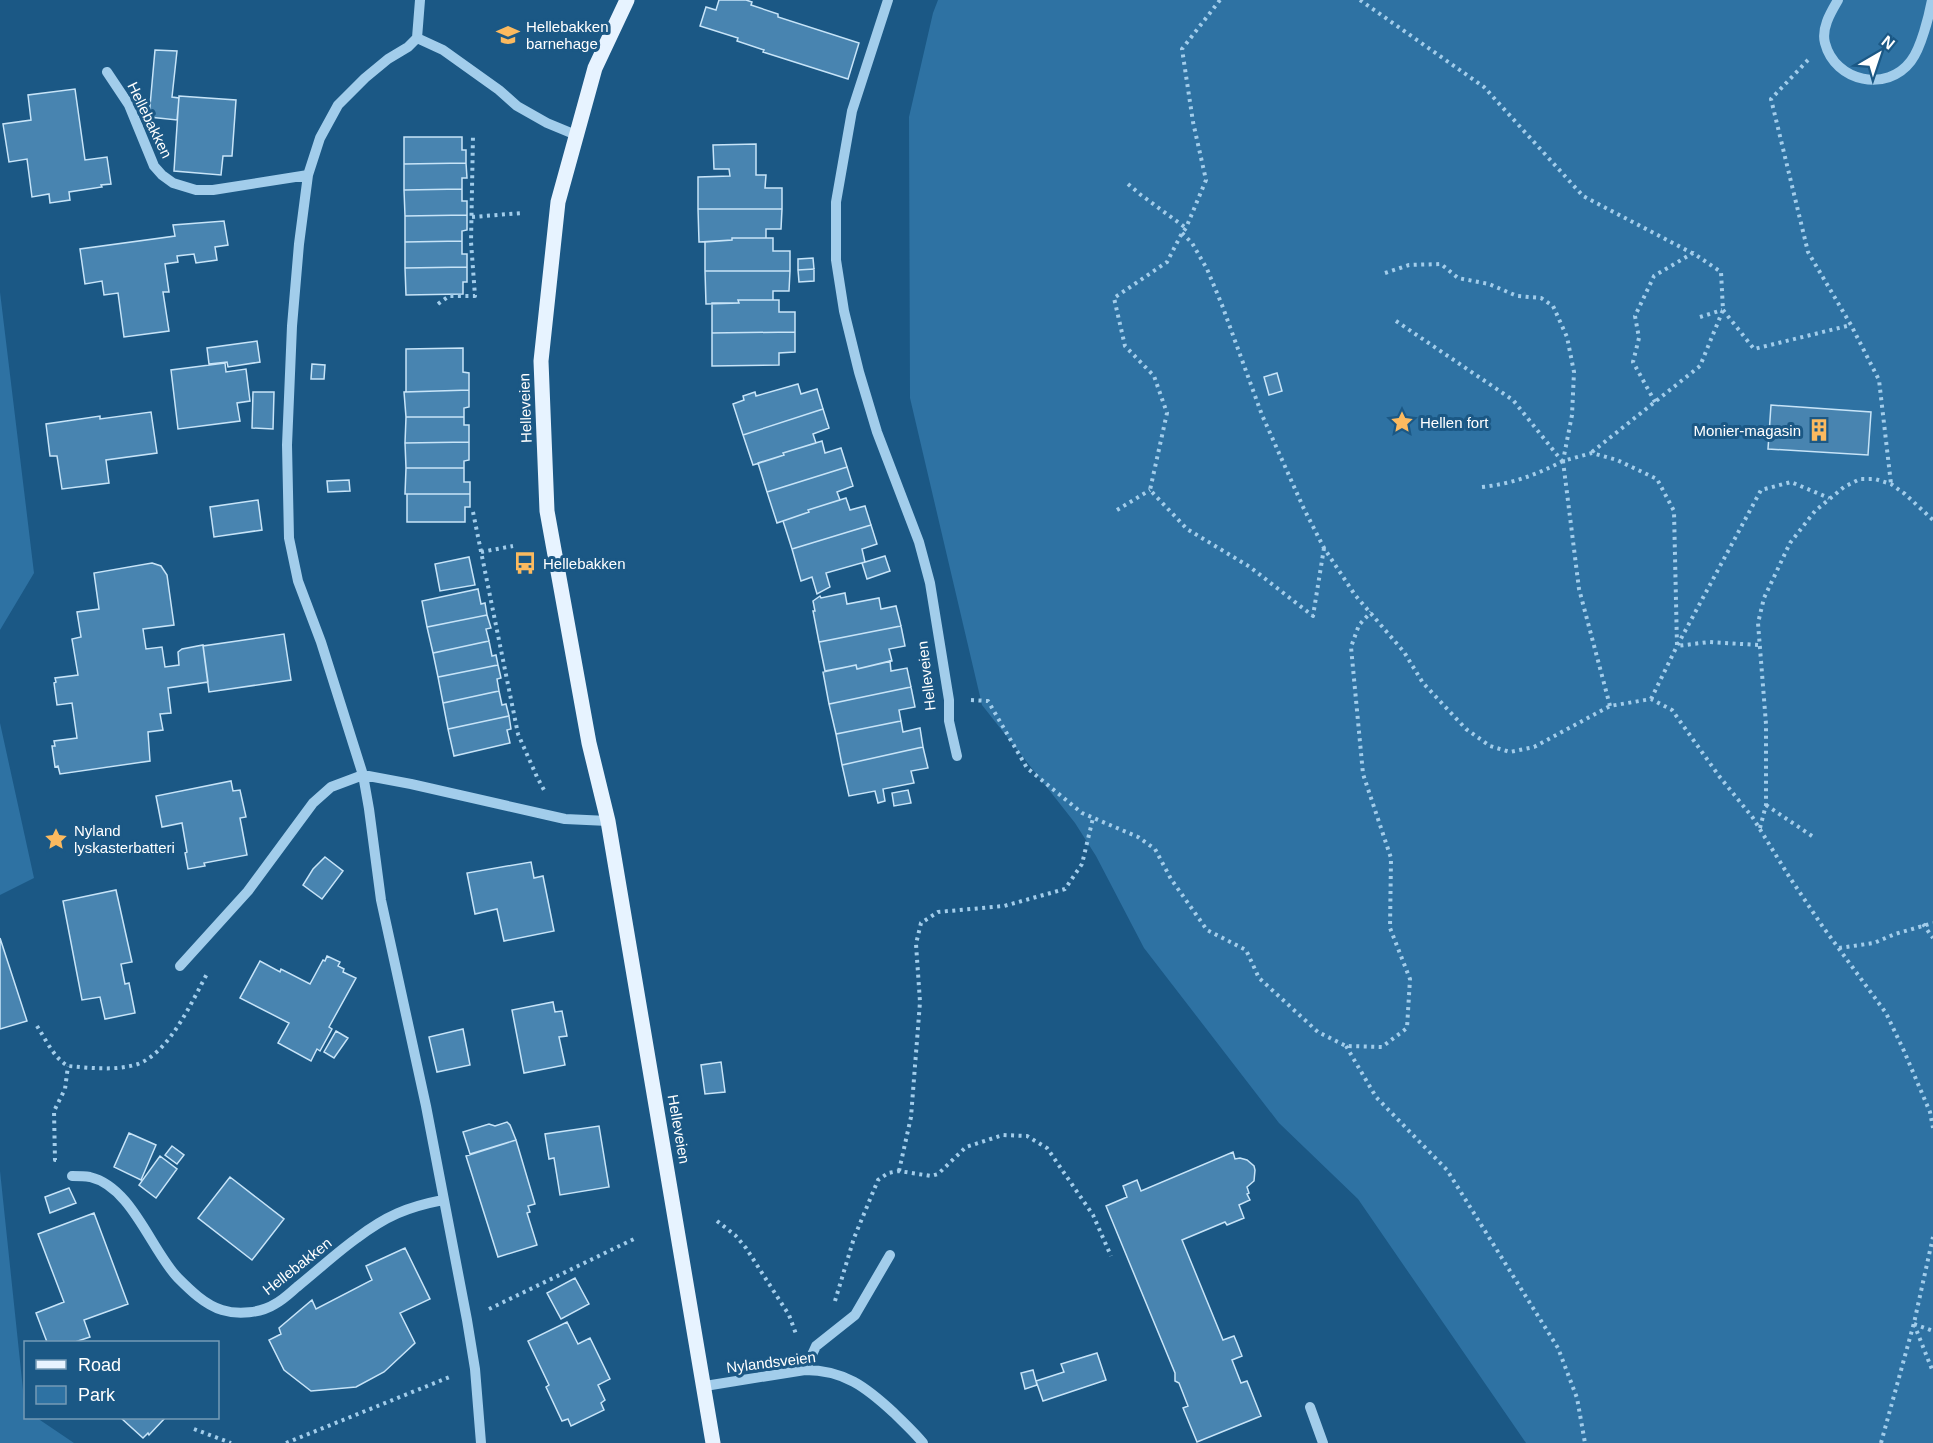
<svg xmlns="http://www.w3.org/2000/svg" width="1933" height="1443" font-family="Helvetica,sans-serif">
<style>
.green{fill:#2e72a3}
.building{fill:#4884b0;stroke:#c7e4f8;stroke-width:1.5}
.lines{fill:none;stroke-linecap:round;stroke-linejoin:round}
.path{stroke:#a2cdeb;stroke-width:4;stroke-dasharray:3 4.5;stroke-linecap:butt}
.minor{stroke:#a2cdeb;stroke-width:10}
.major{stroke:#e7f3ff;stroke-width:15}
.labels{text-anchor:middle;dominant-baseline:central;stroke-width:6;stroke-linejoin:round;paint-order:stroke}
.poi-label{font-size:15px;fill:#fff;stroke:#1b5885;text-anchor:start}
.street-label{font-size:15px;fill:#fff;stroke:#1b5885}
</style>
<rect width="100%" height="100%" fill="#1b5885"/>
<path class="green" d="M938,0H1933V1443H1526L1358,1199L1279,1123L1144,948L1096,856L1075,823L982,705L910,398L909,117L933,13Z
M0,292L34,573L0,630Z
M0,723L34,878L0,895Z
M0,1171L26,1418H37L74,1443H0Z"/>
<path class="building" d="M719,0H746L752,2L751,5L778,14V17L859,43L848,79L763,52L764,50L737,41L738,38L700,26L706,7L716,10Z
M155,50L177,51L172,97L179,98L177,120L149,117Z
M75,89L85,160L107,157L111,184L101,185L102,187L69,192L70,200L50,203L49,194L32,197L27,159L9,162L3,124L31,120L28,95Z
M179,96L236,100L232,156H223L221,175L174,171Z
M404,137H462V150H466V163L404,164Z
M756,144V175H766L765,188H782V209H698V177L730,176L729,169H714L713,145Z
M466,163L467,178H462V189L404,190V164Z
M462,189V201H467V215L405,216L404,190Z
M698,209H782L781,229H766V238H732V240L699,242Z
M467,215V230L462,231V241L405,242V216Z
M224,221L228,245L215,247L217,260L196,263L194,254L177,256L178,262L165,264L169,292H163L169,331L124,337L118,293L104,295L102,281L85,284L80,249L175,236L173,225Z
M732,238H773V251H790V271H705V242L732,240Z
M462,241V254H467V267L405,268V242Z
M813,258L814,269L798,270V259Z
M467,267V282H463V294L406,295L405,268Z
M814,269V281L799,282L798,270Z
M705,271H790L789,291H773V300H738L739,303L706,304Z
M738,300H779V312H795V332L712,333V303H739Z
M795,332V352L779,353V365L712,366V333Z
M257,341L260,362L228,367L227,362L209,364L207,348Z
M463,348V372L469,373V390L406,392V349Z
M225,363L226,372L246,369L250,401L237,403L240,421L178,429L171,370Z
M312,364L325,365L324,379H311Z
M1277,373L1282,391L1269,395L1264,377Z
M798,384L801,394L817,389L823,409L743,435L733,404L744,400L743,396L755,392L756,396Z
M469,390V407L464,408V417H406L404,392Z
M253,392H274L273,429L252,428Z
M1771,405L1871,412L1868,455L1768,449Z
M823,409L829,428L813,434L816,443L783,453L784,455L753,465L743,435Z
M151,412L157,453L106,460L109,483L62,489L57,456H50L46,424L100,416V419Z
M406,417H464V425H469V442L405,443Z
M822,441L825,453L841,448L847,467L767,492L758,463L784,455L783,453Z
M469,442V460L464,461V468H406L405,443Z
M847,467L853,486L837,492L840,500L808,510L809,512L777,523L767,492Z
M406,468H464V482H470V494H405Z
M349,480L350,491L328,492L327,481Z
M407,494H470V507H465V522H407Z
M846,498L850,510L865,506L871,525L792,549L783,521L809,512L808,510Z
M258,500L262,530L214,537L210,507Z
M871,525L877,544L862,549L865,562L826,573L830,587L817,594L812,577L801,581L792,549Z
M885,556L890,571L867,579L862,563Z
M469,557L475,585L440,591L435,564Z
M152,563L161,566L167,575L174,625L143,629L146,649L162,647L165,667L179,665L178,652L182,649L203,645L208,682L168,688L171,713L160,714L163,730L148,732L150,761L60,774L58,766L55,767L52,746H55L54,741L77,738L72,703L57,705L54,683L56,682L55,678L78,675L72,639L81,637L77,612L99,609L94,573Z
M478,589L481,604L485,603L487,615L427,627L422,601Z
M845,593L847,604L879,598L881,609L896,606L901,626L819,642L813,611H815L813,601L820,596L821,598Z
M487,615L491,628L486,629L489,641L433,653L427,627Z
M901,626L905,646L889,649L892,661L857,669L856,665L825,671L819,642Z
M284,634L291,680L209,692L203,646Z
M489,641L492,656L496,655L498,665L438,677L433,653Z
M890,661L891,671L907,668L911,687L829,704L823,672L856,665L857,669Z
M498,665L501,678L497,679L499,691L443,703L438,677Z
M911,687L915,707L899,710L901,721L836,734L829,704Z
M499,691L502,705L506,704L509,716L448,729L443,703Z
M509,716L511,729L507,730L510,743L454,756L448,729Z
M901,721L903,732L920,728L923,747L842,765L836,734Z
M923,747L928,768L911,771L914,783L883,789L885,801L878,803L875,791L849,796L842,765Z
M231,781L233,791L240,790L246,817L240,818L247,855L204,863L205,866L188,869L185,853L187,852L182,823L162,827L156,796Z
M908,790L911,803L894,806L892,793Z
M325,857L343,871L322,899L303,885L313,869Z
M531,862L534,878L543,876L554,931L504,941L497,909L475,914L467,873Z
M116,890L132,962L121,964L125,984L129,983L135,1013L105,1019L100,997L82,1000L63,901Z
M0,938L27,1021L0,1029Z
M327,956L340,962L338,966L344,969L343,972L356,978L329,1027L332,1029L320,1051L317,1049L311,1061L278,1043L289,1023L240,998L260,961L280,972L281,969L310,984L323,960L325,961Z
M553,1002L555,1012L562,1011L567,1036L559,1037L565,1065L524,1073L512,1010Z
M463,1029L470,1065L437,1072L429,1037Z
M336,1031L348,1038L334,1058L324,1052Z
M721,1062L725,1092L705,1094L701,1065Z
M507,1122L510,1125L516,1140L470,1154L463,1132L489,1124L495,1126Z
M599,1126L609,1187L560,1195L554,1158L549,1159L545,1134Z
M129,1133L156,1145L141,1180L114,1167Z
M516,1140L535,1204L528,1206L530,1212L527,1213L537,1245L498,1257L466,1156Z
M172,1146L184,1155L177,1164L165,1155Z
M1233,1152L1235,1159L1240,1158L1247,1160L1254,1166L1255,1170L1254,1181L1247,1187L1249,1193L1247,1194L1250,1200L1239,1205L1244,1218L1227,1225L1225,1222L1182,1240L1223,1340L1234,1336L1237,1343L1242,1356L1232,1360L1241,1383L1247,1381L1261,1416L1197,1442L1183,1408L1188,1406L1179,1383L1175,1381V1373L1106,1206L1127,1197L1123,1186L1137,1180L1141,1191Z
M160,1156L177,1169L156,1198L139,1185Z
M230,1177L284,1219L252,1260L198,1218Z
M69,1188L76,1203L50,1213L45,1197Z
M94,1213L128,1304L84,1320L90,1337L75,1342H47L36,1313L64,1302L38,1234Z
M405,1248L430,1299L400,1313L415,1343L384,1372L356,1387L311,1391L284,1370L269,1340L281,1334L279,1328L312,1300L316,1309L372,1280L366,1266Z
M575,1278L589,1304L561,1319L547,1293Z
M567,1322L578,1344L590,1338L610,1379L598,1385L605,1400L601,1403L604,1410L571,1426L568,1419L562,1421L546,1387L549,1385L528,1341Z
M1097,1353L1106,1380L1043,1401L1036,1381L1064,1372L1061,1364Z
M1033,1370L1037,1385L1025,1389L1021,1373Z
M121,1418H165L149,1435L148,1433L143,1438Z"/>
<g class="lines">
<path class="path" d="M1220,0L1182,49L1193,122L1206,180L1186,228L1182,233L1167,262L1114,298L1125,346L1154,376L1167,413L1150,490L1187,529L1250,567L1313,616L1324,548
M1360,0L1484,87L1583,196L1692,253
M1808,60L1771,99L1808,252L1851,325L1879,380L1891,484
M1128,184L1141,195L1186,228
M472,217L522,213
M1182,233L1192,243L1207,269L1222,305L1262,415L1304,509L1324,548L1355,595L1404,652L1423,683L1466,729L1490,746L1510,752L1534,747L1610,706L1651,699L1672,710L1719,776L1753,818L1790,878L1823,927L1886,1013L1904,1051L1930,1112L1933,1128
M1385,273L1409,265L1441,264L1458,278L1489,284L1517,296L1541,298L1553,306L1567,337L1574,372L1572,415L1563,461
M438,304L449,296H475L471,242L473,135
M1723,310L1754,349L1851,325
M1700,317L1722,310
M1396,321L1513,400L1562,461
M1592,452L1700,366L1723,310L1721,272L1693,253L1654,276L1635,316L1639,338L1633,362L1655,402
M1482,487C1511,484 1536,475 1563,461
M1117,510L1150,490
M473,512L518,734L537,777L544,790
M481,552L513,546
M1651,699L1677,646L1761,490L1791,482L1829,498
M971,700L988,701L1027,768L1082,813L1138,837L1155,849L1171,879L1207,930L1246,950L1259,978L1318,1032L1346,1046L1382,1047L1407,1028L1410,979L1390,928L1391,858L1363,774L1351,647L1359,625L1371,612
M1610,706L1579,589L1563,461L1592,453L1617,460L1657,479L1674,511L1677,646L1709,642L1758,645
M1766,805L1815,838
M1760,828L1766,805V724L1758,623L1764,598L1790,543L1815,511L1844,487L1860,479H1875L1891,484L1905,494L1933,520
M1923,924L1933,938
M1839,948L1874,943L1895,934L1933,923
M37,1026C46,1040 54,1058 68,1066C91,1068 116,1071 138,1064C170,1052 192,1001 208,972
M1346,1046L1376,1097L1447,1170L1558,1348L1577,1398L1585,1443
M56,1160H55L54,1111L65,1089L68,1066
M899,1171L911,1117L920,1002L916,944L921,923L938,912L1004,906L1065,889L1082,864L1093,818
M717,1221L735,1235L746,1248L789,1315L796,1334
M835,1301L854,1238L878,1180L888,1173L899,1171L931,1176L938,1174L966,1147L1003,1135L1027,1136L1047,1148L1093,1215L1111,1256
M489,1309L634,1239
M1914,1324L1933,1372
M1914,1324L1933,1331
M194,1429L231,1443
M286,1443L452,1376
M1881,1443L1914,1323L1933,1237"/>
<path class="minor" d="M420,0L417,38L443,50L499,90L517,106L547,123L576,135
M888,0L852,111L836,202V260L844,311L859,372L877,432L919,542L930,583L949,700V721L957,756
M1838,0C1831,12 1821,28 1825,43C1835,82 1887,93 1911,61C1921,48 1929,16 1932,0
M417,38L408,47L388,59L365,78L338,105L320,138L308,175L299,244L292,326L287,445L289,538L298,581L321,642L363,775L369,809L381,900L426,1106L467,1320L475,1369L481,1443
M107,72L129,105L154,166L162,175L173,183L196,190H213L308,175
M180,966L248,891L313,803L331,787L363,775L411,784L565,819L608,821
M72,1176C77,1176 84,1176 90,1177C132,1187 151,1250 178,1278C190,1290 205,1305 222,1310C238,1315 261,1313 275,1304C283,1300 290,1293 297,1287C317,1271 336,1253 357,1238C386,1216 407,1207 443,1200
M805,1370L816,1346L855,1315L890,1255
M705,1386L805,1370C844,1370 866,1387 894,1413C904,1423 914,1432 923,1443
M1310,1407L1323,1443"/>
<path class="major" d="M627,0L595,68L558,202L541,361L547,511L589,743L608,821L713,1443"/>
</g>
<defs>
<g id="school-bare" transform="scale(1.8)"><path d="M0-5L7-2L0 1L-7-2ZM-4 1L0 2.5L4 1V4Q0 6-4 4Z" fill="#fcba5f" stroke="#1b5885" stroke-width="2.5" paint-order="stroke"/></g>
<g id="sight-bare" transform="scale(1.8)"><path d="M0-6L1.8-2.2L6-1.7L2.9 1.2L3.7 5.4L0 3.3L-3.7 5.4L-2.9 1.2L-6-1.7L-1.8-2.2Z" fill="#fcba5f" stroke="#1b5885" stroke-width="2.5" paint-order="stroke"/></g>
<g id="building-bare" transform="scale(1.8)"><path d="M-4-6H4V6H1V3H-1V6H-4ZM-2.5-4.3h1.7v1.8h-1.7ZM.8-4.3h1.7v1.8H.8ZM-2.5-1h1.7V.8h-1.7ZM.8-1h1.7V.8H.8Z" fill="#fcba5f" stroke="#1b5885" stroke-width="2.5" paint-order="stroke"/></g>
<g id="bus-bare" transform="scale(1.8)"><path d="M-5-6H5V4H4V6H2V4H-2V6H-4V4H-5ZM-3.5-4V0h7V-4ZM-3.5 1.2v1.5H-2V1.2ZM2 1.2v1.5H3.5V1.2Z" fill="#fcba5f" stroke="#1b5885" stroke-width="2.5" paint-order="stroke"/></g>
</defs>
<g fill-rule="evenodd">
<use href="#school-bare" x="508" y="35"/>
<use href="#sight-bare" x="1402" y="422"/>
<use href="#building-bare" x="1819" y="430"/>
<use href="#bus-bare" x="525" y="563"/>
<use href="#sight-bare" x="56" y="839"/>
</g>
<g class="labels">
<g class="poi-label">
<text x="526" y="26">Hellebakken<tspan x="526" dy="17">barnehage</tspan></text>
<text x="1420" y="422">Hellen fort</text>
<text x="1801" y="430" text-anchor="end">Monier-magasin</text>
<text x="543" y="563">Hellebakken</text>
<text x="74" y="830">Nyland<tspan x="74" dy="17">lyskasterbatteri</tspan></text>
</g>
<g class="street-label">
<text transform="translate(150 120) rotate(64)">Hellebakken</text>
<text transform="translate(525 408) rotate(-92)">Helleveien</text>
<text transform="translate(926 676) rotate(-97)">Helleveien</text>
<text transform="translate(679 1129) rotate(80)">Helleveien</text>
<text transform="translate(297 1266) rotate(-38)">Hellebakken</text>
<text transform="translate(771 1362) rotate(-7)">Nylandsveien</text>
</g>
</g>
<rect x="24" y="1341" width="195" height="78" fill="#1b5885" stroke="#769bb6" stroke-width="1.5"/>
<rect x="36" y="1360" width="30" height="9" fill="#e7f3ff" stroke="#769bb6" stroke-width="1.5"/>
<text x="78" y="1371" font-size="18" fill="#ffffff">Road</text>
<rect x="36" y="1386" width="30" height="18" fill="#2e72a3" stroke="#769bb6" stroke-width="1.5"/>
<text x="78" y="1401" font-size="18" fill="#ffffff">Park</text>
<g transform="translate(1879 54) rotate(39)" stroke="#1b5885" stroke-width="4.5" paint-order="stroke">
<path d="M0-4.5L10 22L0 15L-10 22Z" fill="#ffffff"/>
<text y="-9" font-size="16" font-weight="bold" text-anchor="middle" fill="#ffffff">N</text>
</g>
</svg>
